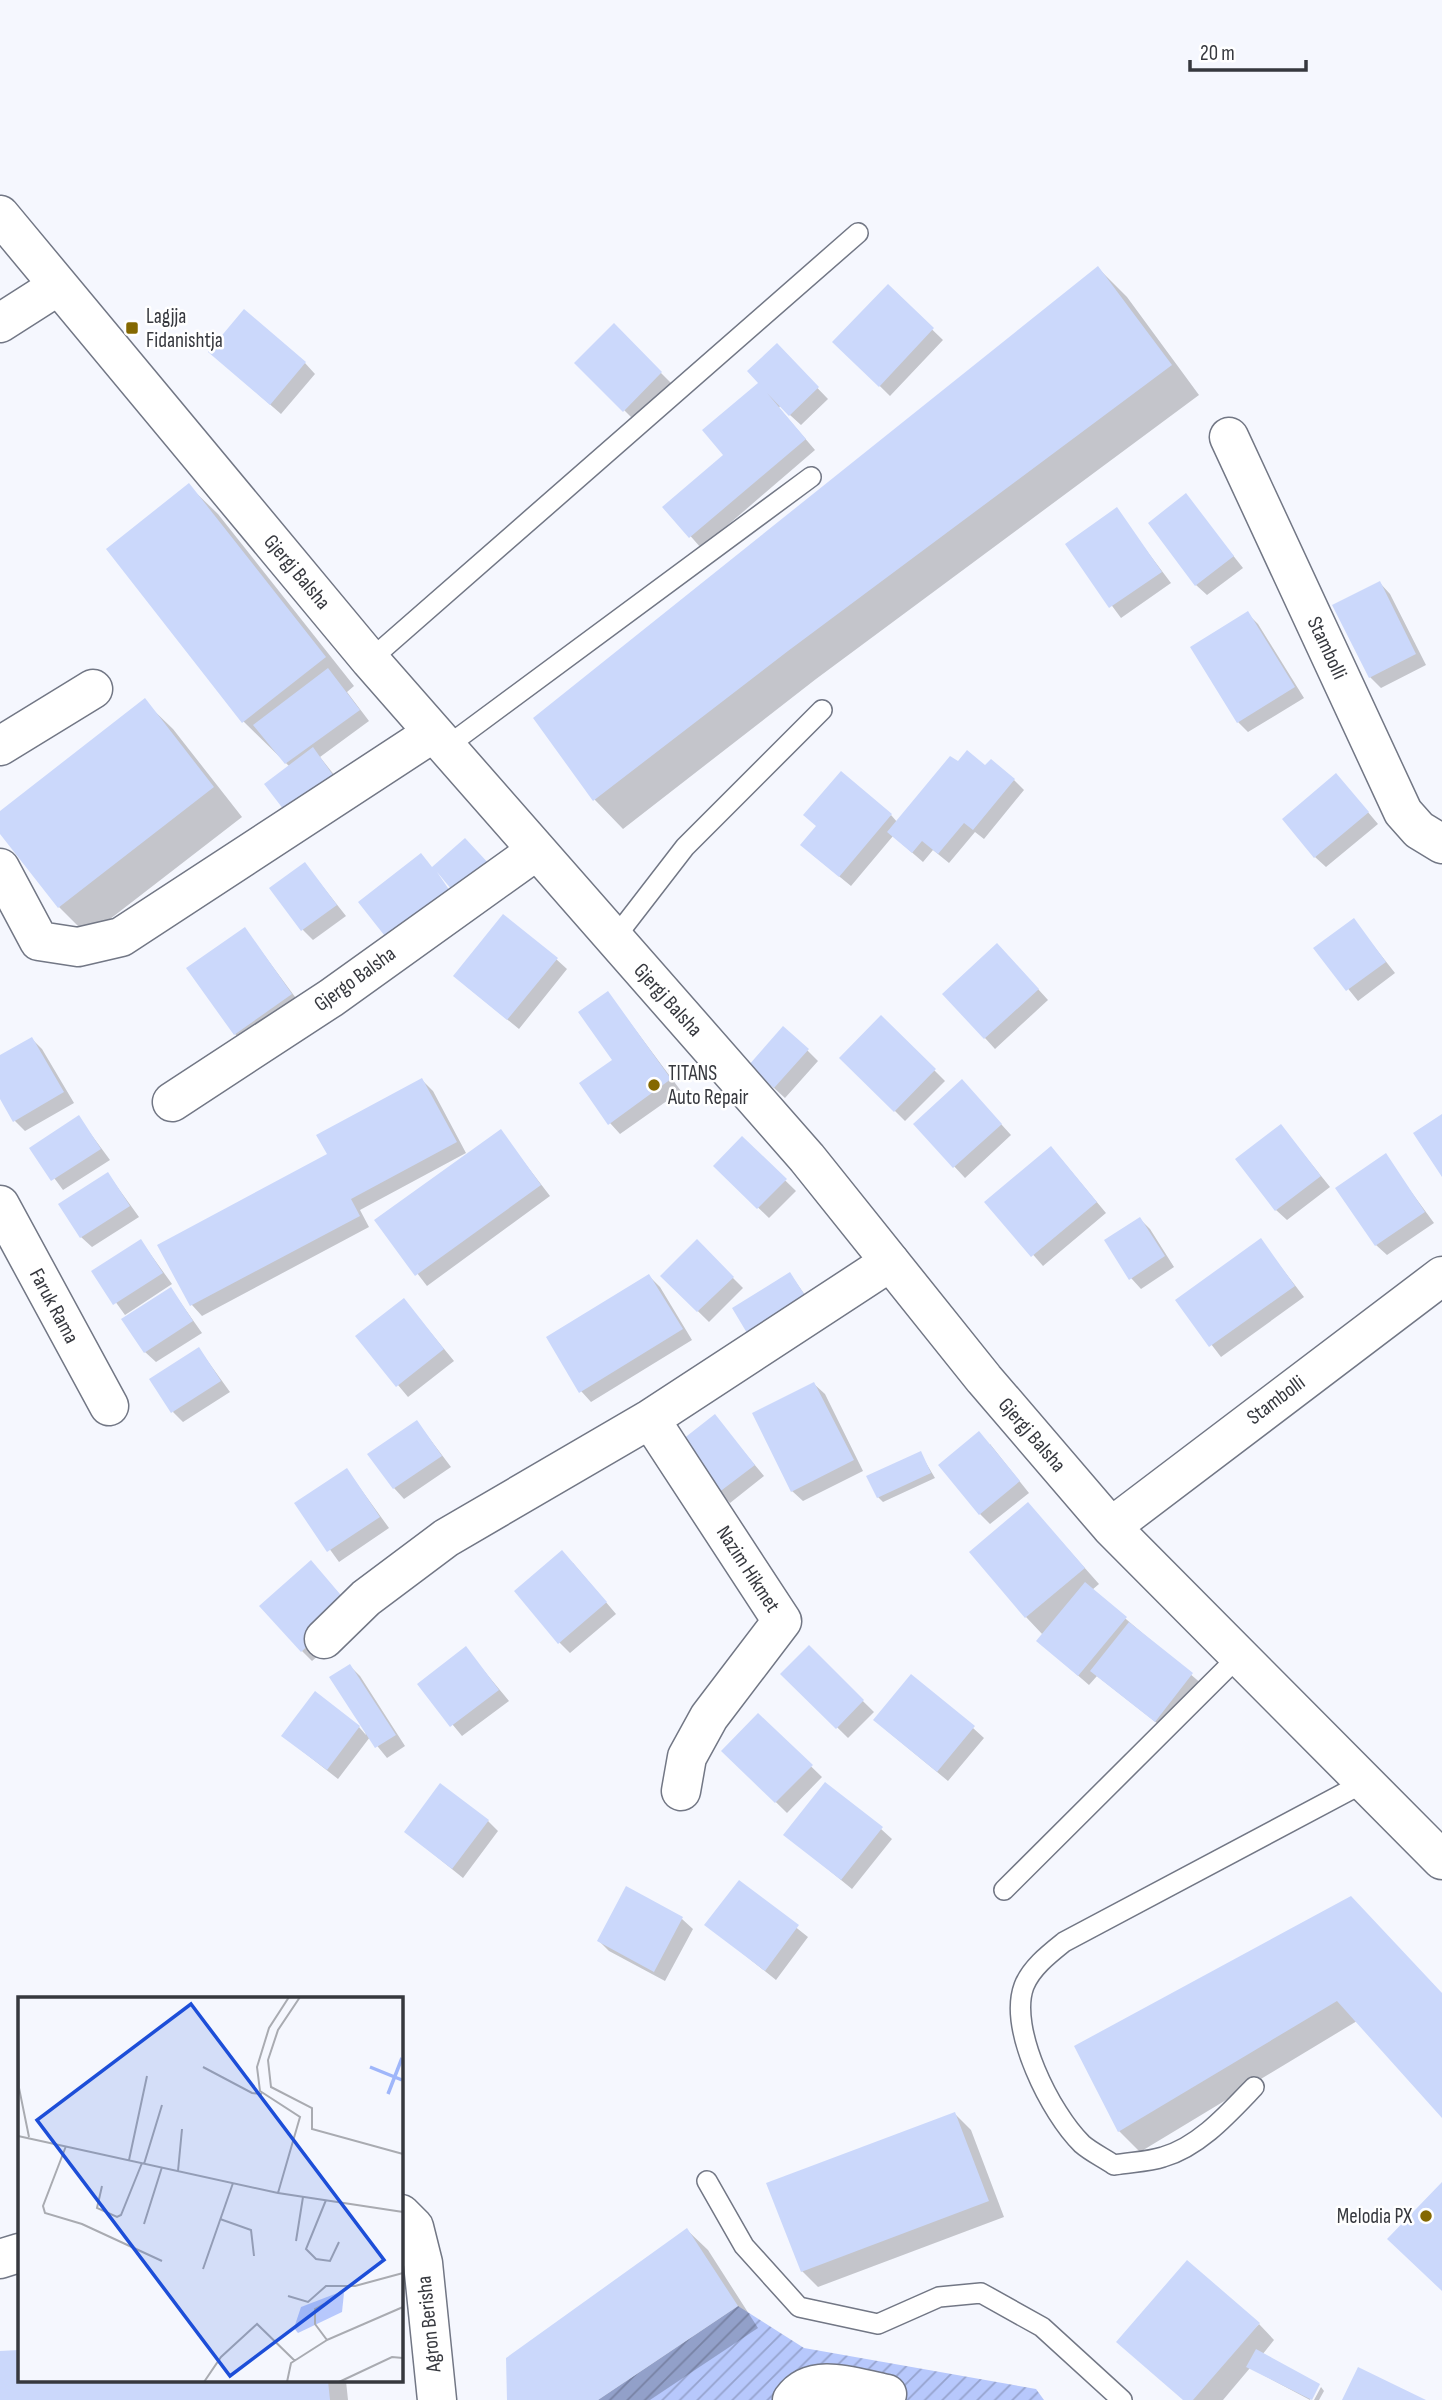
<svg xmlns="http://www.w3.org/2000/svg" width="1442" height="2400" font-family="'Sofia Sans Condensed',sans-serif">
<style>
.garden{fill:url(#garden-furrows)}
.shadow{fill:#0003}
.building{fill:#cbd8fb}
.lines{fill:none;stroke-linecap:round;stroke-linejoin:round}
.lane-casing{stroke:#727785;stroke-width:22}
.street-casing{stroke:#727785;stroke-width:41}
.secondary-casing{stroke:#727785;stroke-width:41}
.lane{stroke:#fff;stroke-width:19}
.street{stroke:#fff;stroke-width:38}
.secondary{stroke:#fff;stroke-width:38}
.poi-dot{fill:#846801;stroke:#fff;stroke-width:2.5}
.labels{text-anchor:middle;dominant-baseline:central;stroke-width:5;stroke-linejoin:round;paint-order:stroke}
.poi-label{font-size:21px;fill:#36383e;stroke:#fff;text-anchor:start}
.street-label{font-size:21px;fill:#36383e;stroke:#fff}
.inset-river{fill:none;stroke:#9fb6fa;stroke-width:3.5}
.inset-road{fill:none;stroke:#a9abb1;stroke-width:2}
.view{fill:#1d4ed8;fill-opacity:0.15;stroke:#1d4ed8;stroke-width:3.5}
.inset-edge{fill:none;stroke:#36383e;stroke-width:3.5}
</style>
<defs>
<pattern id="garden-furrows" width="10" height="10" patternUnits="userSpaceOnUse" patternTransform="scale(1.75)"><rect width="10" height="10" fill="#b7c8fc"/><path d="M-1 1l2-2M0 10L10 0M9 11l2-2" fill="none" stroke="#96a3cd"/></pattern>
</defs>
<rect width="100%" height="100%" fill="#f5f7fe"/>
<path class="garden" d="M738,2306L804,2348L1036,2389L1044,2400H598Z"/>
<path class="shadow" d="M1098,268L1127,297L1199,395L816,679L623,829L595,800L536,718Z
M888,287L943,340L890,396L835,342Z
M614,326L672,384L635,421L577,363Z
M777,346L828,399L801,425L780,406L779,408L815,450L701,548L665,507L726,455Z
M221,362L305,363L315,374L281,414Z
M189,486L218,514L354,686L347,692L369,721L320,757L335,776L290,767L243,721Z
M1186,496L1243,568L1207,595L1196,585Z
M1116,510L1171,583L1121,618L1067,545Z
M1380,583L1390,594L1426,665L1381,688L1370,677Z
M1247,613L1258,624L1304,698L1248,732L1238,722Z
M144,701L173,729L242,817L88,936L59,907L0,831V813Z
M958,764L986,768L1014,780L1024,790L984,839L975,832L949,863L933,850L923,862L893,836L851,886L813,855L891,815L898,823Z
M1346,786L1378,824L1326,867L1315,857Z
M305,864L346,916L313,940L303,930Z
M1354,921L1395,973L1358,1001L1316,949Z
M245,929L301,1005L246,1045L235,1034Z
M1008,956L1048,1000L995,1049L945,994Z
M556,959L567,969L519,1029L466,986Z
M608,993L681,1091L620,1134L610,1123L615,1060Z
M882,1018L945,1081L905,1121L842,1058Z
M32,1039L42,1049L74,1103L25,1131L15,1121L0,1096V1057Z
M807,1050L818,1061L785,1098L761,1076Z
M422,1080L433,1091L466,1153L360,1210L369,1227L202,1316L192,1305L159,1245L329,1155Z
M972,1092L1011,1135L965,1178L915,1124Z
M79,1118L110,1160L63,1190L32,1148Z
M1281,1126L1330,1187L1287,1220L1276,1210Z
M501,1132L550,1196L427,1286L377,1221Z
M742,1138L796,1191L769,1218L715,1166Z
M1385,1156L1434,1223L1387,1255L1376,1245Z
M1061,1159L1106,1213L1043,1266L987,1202Z
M108,1174L139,1217L92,1247L81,1237Z
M1140,1219L1150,1229L1174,1267L1141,1289L1131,1278Z
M141,1241L172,1284L125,1315L94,1272Z
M1261,1241L1304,1297L1221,1357L1177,1300Z
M697,1242L743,1288L709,1322L662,1276Z
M790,1274L818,1313L734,1309Z
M649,1276L660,1287L692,1340L591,1402L581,1391Z
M171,1289L202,1333L156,1362L145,1352Z
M404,1300L454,1361L408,1397L358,1337Z
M199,1349L230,1392L183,1422L173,1412Z
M814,1384L825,1394L863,1471L803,1501L792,1491Z
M715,1417L764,1476L730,1503L720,1492Z
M417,1422L451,1467L404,1499L394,1488Z
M990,1444L1029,1493L990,1524L980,1514Z
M920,1453L935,1478L883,1502L878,1497Z
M347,1470L389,1528L339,1562L297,1504Z
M1028,1504L1099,1584L1092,1590L1203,1685L1167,1731L1097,1676L1089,1685L1038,1641L1043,1635L1026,1617Z
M573,1563L616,1614L570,1653L559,1642Z
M321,1573L361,1619L312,1661L302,1651Z
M809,1648L874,1712L848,1738L783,1674Z
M466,1649L509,1701L462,1736L419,1684Z
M350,1666L360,1676L405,1746L387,1758L370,1737L338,1779L283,1736L359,1727L366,1735Z
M758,1715L822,1777L787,1813L724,1751Z
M973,1728L984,1738L948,1781L886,1730Z
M488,1821L498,1831L463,1878L406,1832Z
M881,1829L892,1839L852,1889L786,1835Z
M739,1882L808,1937L776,1980L707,1925Z
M1350,1898L1442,1994V2115L1357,2021L1140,2152L1119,2131Z
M682,1919L693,1929L665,1981L609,1951L599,1941Z
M955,2114L971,2130L1004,2217L818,2287L802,2271Z
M687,2230L708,2250L758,2328L650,2400H509Z
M1259,2324L1274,2340L1262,2355L1318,2385L1310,2400L1250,2368L1223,2400H1183Z
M19,2352V2381H346L348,2400H0V2353Z
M1321,2387L1324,2391L1319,2400H1314Z"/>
<path class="building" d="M1098,266L1172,365L788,651L593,801L533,718Z
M888,284L934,328L879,387L832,342Z
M244,309L306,362L270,405L208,352Z
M614,323L662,372L623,412L574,363Z
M777,343L819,387L789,416L767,393L806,439L689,538L662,507L723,455L702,430L758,383L747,371Z
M189,483L326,657L242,723L106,549Z
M1186,493L1234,556L1195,586L1148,523Z
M1117,507L1162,572L1109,608L1065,544Z
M1380,581L1416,654L1369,678L1332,605Z
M1248,611L1295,687L1237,723L1190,647Z
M328,668L360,710L285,764L253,725Z
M145,698L214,787L58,908L0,834V811Z
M313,747L335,778L287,814L264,784Z
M967,750L985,765L991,759L1015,779L973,830L964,823L938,854L922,841L912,853L887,832L950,756L958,761Z
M841,771L892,814L839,877L800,845L816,826L803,815Z
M1336,773L1369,812L1314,858L1282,819Z
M465,838L491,866L457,896L437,872L450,891L388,940L358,902L421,853L432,867Z
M305,862L337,905L301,931L269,888Z
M503,914L558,958L507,1020L453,976Z
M1354,918L1386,962L1346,991L1313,948Z
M245,927L292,994L234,1035L186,968Z
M997,943L1039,989L984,1039L942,994Z
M608,991L671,1079L608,1125L579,1083L612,1060L578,1012Z
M881,1015L936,1069L894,1112L839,1058Z
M783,1026L809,1049L774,1088L748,1066Z
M32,1037L64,1092L13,1122L0,1099V1055Z
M422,1078L457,1142L351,1199L360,1216L190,1306L157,1245L327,1154L316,1135Z
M962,1079L1002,1124L953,1168L913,1124Z
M1442,1114V1177L1413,1133Z
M79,1115L101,1149L51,1181L29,1148Z
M1281,1124L1321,1176L1275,1211L1235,1159Z
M501,1129L541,1185L415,1276L374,1220Z
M742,1136L787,1179L757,1209L713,1166Z
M1051,1146L1097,1202L1031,1257L984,1202Z
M1386,1153L1425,1212L1375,1246L1335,1188Z
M108,1172L130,1206L80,1238L58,1204Z
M1140,1217L1165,1256L1129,1280L1104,1240Z
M1261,1238L1295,1286L1209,1347L1175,1300Z
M141,1239L163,1273L113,1305L91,1271Z
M697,1239L734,1277L697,1312L660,1276Z
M790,1272L809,1302L750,1338L732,1308Z
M649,1274L683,1329L579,1393L546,1337Z
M171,1287L193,1321L144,1353L121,1319Z
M404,1298L444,1349L396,1387L355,1336Z
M199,1347L221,1381L171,1413L149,1379Z
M814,1382L854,1460L791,1492L752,1413Z
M715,1414L755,1465L718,1493L678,1443Z
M417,1420L442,1456L393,1489L367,1454Z
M979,1431L1020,1481L979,1515L938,1465Z
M921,1451L931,1473L877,1498L866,1476Z
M347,1468L380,1517L327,1552L294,1503Z
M1028,1502L1085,1568L1025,1618L969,1552Z
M562,1550L607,1602L558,1644L514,1591Z
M311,1560L351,1607L301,1652L259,1606Z
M1085,1582L1127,1617L1078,1676L1036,1641Z
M1129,1622L1193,1673L1155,1722L1090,1671Z
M809,1645L864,1700L836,1729L780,1674Z
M466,1646L499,1690L450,1727L417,1684Z
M350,1664L396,1735L375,1748L329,1677Z
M911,1674L975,1726L937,1772L873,1720Z
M315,1691L360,1726L327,1770L281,1736Z
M758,1713L813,1765L775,1803L721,1751Z
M825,1782L883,1827L841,1880L783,1835Z
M440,1783L489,1820L452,1869L404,1832Z
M739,1880L799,1925L765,1971L704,1925Z
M626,1886L683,1917L654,1972L597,1941Z
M1351,1896L1442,1993V2118L1337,2001L1118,2132L1074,2046Z
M955,2112L989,2201L801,2272L766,2183Z
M1442,2182V2291L1387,2239Z
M687,2228L738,2306L598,2400H507L506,2358Z
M1187,2260L1260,2323L1193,2400H1183L1116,2342Z
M1256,2349L1320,2384L1312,2400L1246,2367Z
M19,2350V2381H328L330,2400H0V2351Z
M1358,2367L1426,2400H1342Z"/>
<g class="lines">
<g class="lane-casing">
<path id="lane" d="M370,660L858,233
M446,747L811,477
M614,939L685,847L822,710
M1004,1890L1239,1656
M1254,2087C1229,2113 1199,2147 1163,2157C1148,2162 1130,2162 1114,2165C1104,2158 1091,2152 1082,2144C1051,2114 1008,2029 1024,1986C1031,1968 1049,1954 1064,1942L1365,1782
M707,2181L744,2246L799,2307L878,2324L939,2297L981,2293L1042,2327L1122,2400"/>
</g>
<g class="street-casing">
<path id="street" d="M0,323L58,286
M1229,437L1403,812L1419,830L1442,844
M0,746L93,689
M0,868L39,941L78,947L121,937L433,733
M172,1102L331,998L536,851
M0,1205L109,1406
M650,1419L782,1621L709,1717L687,1757L681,1791
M324,1639L366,1598L446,1538L650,1419L890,1262
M401,2214L414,2227L423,2263L437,2400
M0,2259L19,2253
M792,2400C813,2370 858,2389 887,2394"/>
</g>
<g class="secondary-casing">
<path id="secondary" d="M0,215L370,660L807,1158L984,1379L1111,1527L1442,1860
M1111,1527L1442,1276"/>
</g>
<use href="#lane" class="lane"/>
<use href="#street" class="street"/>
<use href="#secondary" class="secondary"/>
</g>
<g class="poi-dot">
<rect x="125" y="321" width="14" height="14" rx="3.5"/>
<circle cx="654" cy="1085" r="7"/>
<circle cx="1426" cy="2216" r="7"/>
</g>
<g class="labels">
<g class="poi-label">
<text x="146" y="316">Lagjja<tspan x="146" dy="24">Fidanishtja</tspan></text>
<text x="668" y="1073">TITANS<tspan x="668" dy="24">Auto Repair</tspan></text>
<text x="1412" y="2216" text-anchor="end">Melodia PX</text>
</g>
<g class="street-label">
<text transform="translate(297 572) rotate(50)">Gjergj Balsha</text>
<text transform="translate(1327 648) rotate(65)">Stambolli</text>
<text transform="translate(355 979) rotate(-36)">Gjergo Balsha</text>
<text transform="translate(668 1000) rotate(48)">Gjergj Balsha</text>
<text transform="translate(54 1306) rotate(62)">Faruk Rama</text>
<text transform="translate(1276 1400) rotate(-37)">Stambolli</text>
<text transform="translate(1032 1435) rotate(49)">Gjergj Balsha</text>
<text transform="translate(748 1569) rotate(57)">Nazim Hikmet</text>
<text transform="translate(429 2324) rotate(-96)">Agron Berisha</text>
</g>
</g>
<g transform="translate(18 1997)">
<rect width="385" height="385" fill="#f5f7fe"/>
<path d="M322,295L326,296L324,315L280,336L276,331L283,310Z" fill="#b7c8fc"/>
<path class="inset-river" d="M352,70L384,83M370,97L384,61"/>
<path class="inset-road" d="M282,0L260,33L250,63L253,90L294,111V132L385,157M0,28L1,91L11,140M185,70L234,96L244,97M0,139L260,196L385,215M48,149L25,209L27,216L64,227L144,264M111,163L129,79M126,167L144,108M160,174L164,132M84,189L79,211L99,220L103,218L124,166M260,196L282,120L242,94L239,70L251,31L271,0M308,203L288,252L298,262L312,264L321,245M202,222L233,233L236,259M126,227L144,170M278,244L285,200M185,272L215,186M270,299L290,305L308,289H337L385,276M306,307L297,312V327L309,343L385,310M186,385L203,360L239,327L277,364M269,385L273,366L309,343M321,385L374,360L385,361"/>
<path class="view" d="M173,7L366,263L212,379L19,123Z"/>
<rect width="385" height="385" class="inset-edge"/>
</g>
<path d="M1190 60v10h116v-10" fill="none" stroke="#36383e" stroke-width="3.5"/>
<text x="1200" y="60" font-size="21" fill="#36383e" stroke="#ffffff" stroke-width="5" paint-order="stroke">20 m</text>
</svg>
